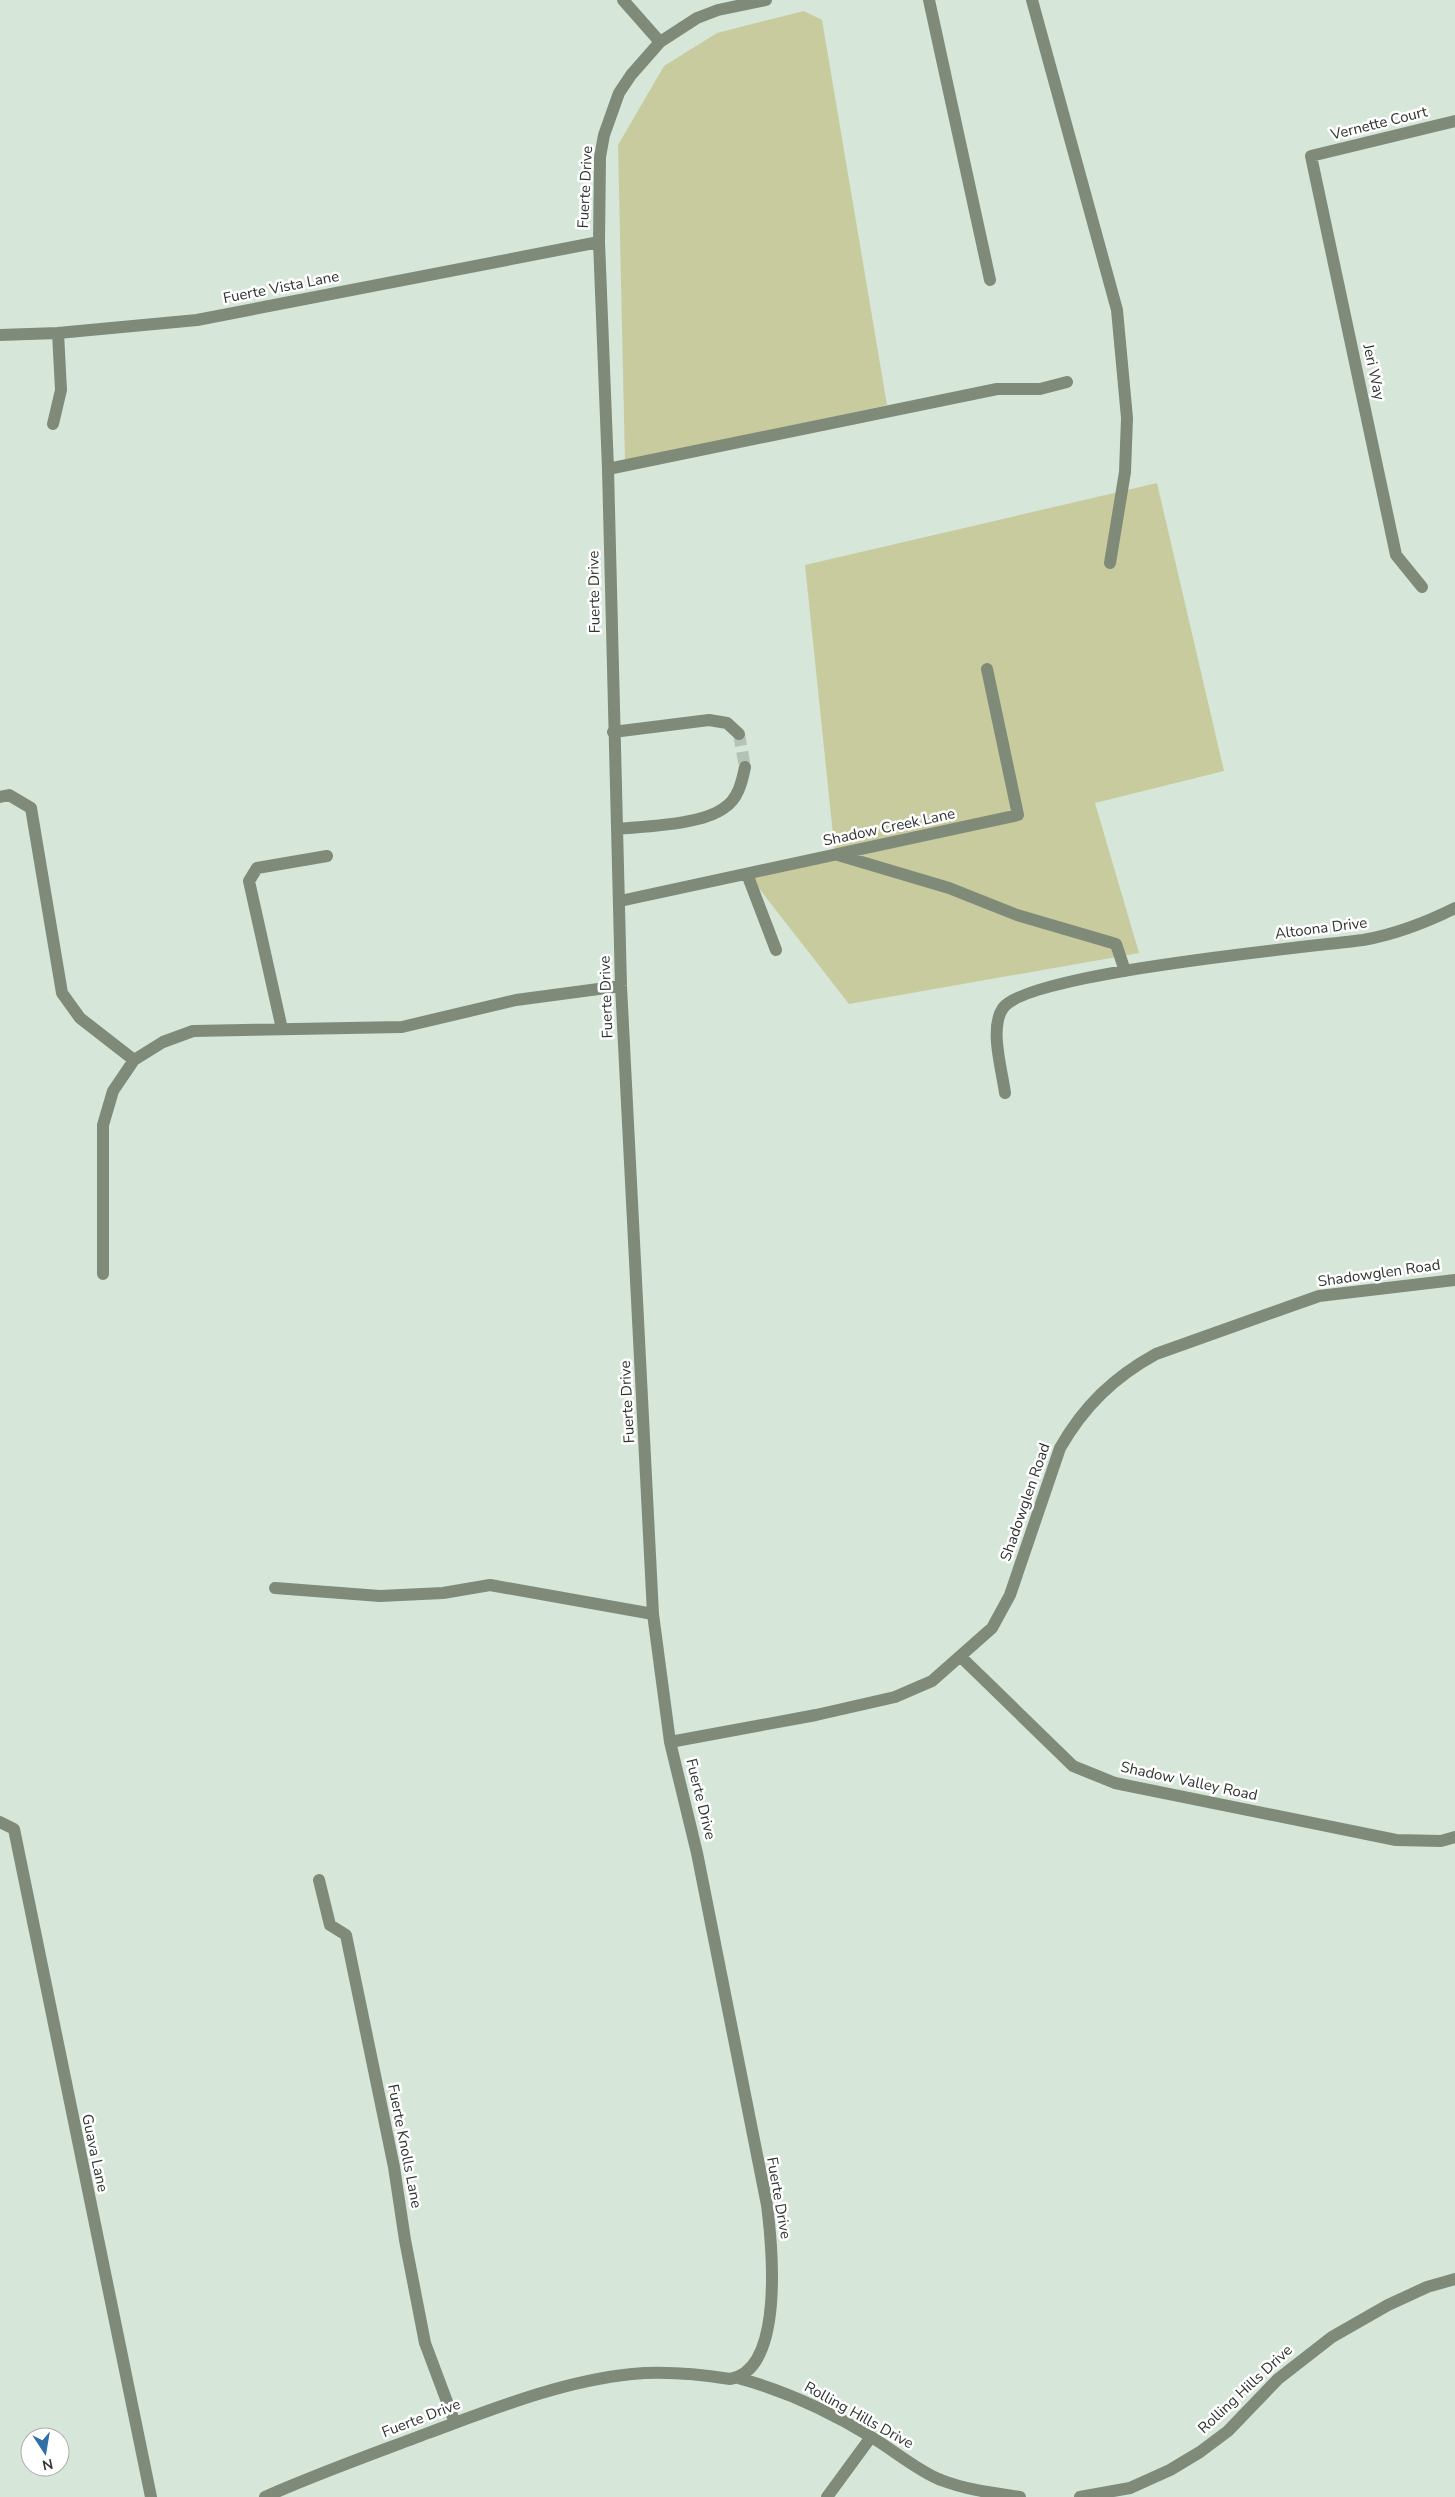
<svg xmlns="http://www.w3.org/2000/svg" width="1455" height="2497" font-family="'Nunito Sans',sans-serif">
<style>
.grass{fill:#c7cb9e}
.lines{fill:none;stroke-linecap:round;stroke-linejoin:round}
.minor-tunnel{stroke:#b5c3b7;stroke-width:12;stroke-dasharray:12 6;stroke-linecap:butt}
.minor{stroke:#808a79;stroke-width:12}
.labels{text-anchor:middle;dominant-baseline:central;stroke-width:5;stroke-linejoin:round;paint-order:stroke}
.street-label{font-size:15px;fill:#2f3530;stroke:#fff}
</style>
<rect width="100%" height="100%" fill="#d6e7d9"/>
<path class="grass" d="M804,11L822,20L887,405L625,462L618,145L664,66L717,33Z
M1157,483L1224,771L1095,803L1139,953L849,1004L747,873L835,854L805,565Z"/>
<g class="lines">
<path class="minor-tunnel" d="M739,734L745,767"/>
<path class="minor" d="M623,0L660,42
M929,0L990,280
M1032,0L1117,310L1127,418L1125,472L1110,563
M0,335L58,333
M53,424L61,390L58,333L197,320L599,242
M608,469L997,389H1040L1067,382
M1422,587L1396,555L1311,156L1455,121
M613,732L709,720L727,723L739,734
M0,797L9,795L31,808L62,993L80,1018L134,1060
M617,829C646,826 701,825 724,808C738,799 742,782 745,767
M838,855L949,888L1017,915L1116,944L1125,971
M747,874L776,950
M620,901L1018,815L987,669
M282,1029L249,881L257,868L327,856
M1005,1093C1002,1070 989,1028 1003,1008C1028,973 1307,947 1363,940C1396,934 1425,923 1455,908
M103,1274V1125L113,1091L134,1060L163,1042L193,1031L402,1027L516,1000L621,986
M275,1588L380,1596L443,1593L490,1585L653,1614
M961,1657L1073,1766L1115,1783L1396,1840L1441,1841L1455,1837
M670,1742L816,1715L895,1697L932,1681L992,1628L1010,1595L1060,1448C1084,1406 1114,1377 1156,1354L1319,1296L1455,1280
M0,1822L14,1829L151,2497
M319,1880L330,1925L346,1935L394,2167L405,2240L425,2343L455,2423
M738,2378C786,2391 831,2412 873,2438C893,2450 921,2473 941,2480C967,2490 993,2493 1020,2497
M265,2497C319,2473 373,2454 428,2433C493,2409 562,2381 632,2374C665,2371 698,2374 730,2379C785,2370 772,2245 767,2205L697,1853L670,1742L653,1614L621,986L608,469L599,242L600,157L604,135L619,93L631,75L660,42L697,18L718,10L766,0
M827,2497L871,2437
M1080,2497L1130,2488L1170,2470L1200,2452L1228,2431L1278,2379L1332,2337L1388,2305L1427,2287L1455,2279"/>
</g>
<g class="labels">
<g class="street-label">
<text transform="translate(1379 123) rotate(-14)">Vernette Court</text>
<text transform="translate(585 187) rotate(-87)">Fuerte Drive</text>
<text transform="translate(281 287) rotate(-11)">Fuerte Vista Lane</text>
<text transform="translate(1374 372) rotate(78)">Jeri Way</text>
<text transform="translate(594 592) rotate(-91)">Fuerte Drive</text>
<text transform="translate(889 827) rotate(-12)">Shadow Creek Lane</text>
<text transform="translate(1321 928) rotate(-7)">Altoona Drive</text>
<text transform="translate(606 997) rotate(-92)">Fuerte Drive</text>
<text transform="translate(1379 1273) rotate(-8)">Shadowglen Road</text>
<text transform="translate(627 1402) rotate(-93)">Fuerte Drive</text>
<text transform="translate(1025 1502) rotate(-71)">Shadowglen Road</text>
<text transform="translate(1189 1781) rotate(12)">Shadow Valley Road</text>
<text transform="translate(701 1799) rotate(76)">Fuerte Drive</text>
<text transform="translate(405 2146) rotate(79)">Fuerte Knolls Lane</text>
<text transform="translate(95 2153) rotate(78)">Guava Lane</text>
<text transform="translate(779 2198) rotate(80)">Fuerte Drive</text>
<text transform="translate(1245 2389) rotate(-43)">Rolling Hills Drive</text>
<text transform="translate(859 2415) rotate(29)">Rolling Hills Drive</text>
<text transform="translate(421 2418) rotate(-21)">Fuerte Drive</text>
</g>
</g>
<g transform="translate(45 2452) rotate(168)"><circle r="24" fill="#ffffff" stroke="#acaeac"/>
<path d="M0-4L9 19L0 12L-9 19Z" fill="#2f6fa6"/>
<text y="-8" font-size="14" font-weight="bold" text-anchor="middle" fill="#2f3530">N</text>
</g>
</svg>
